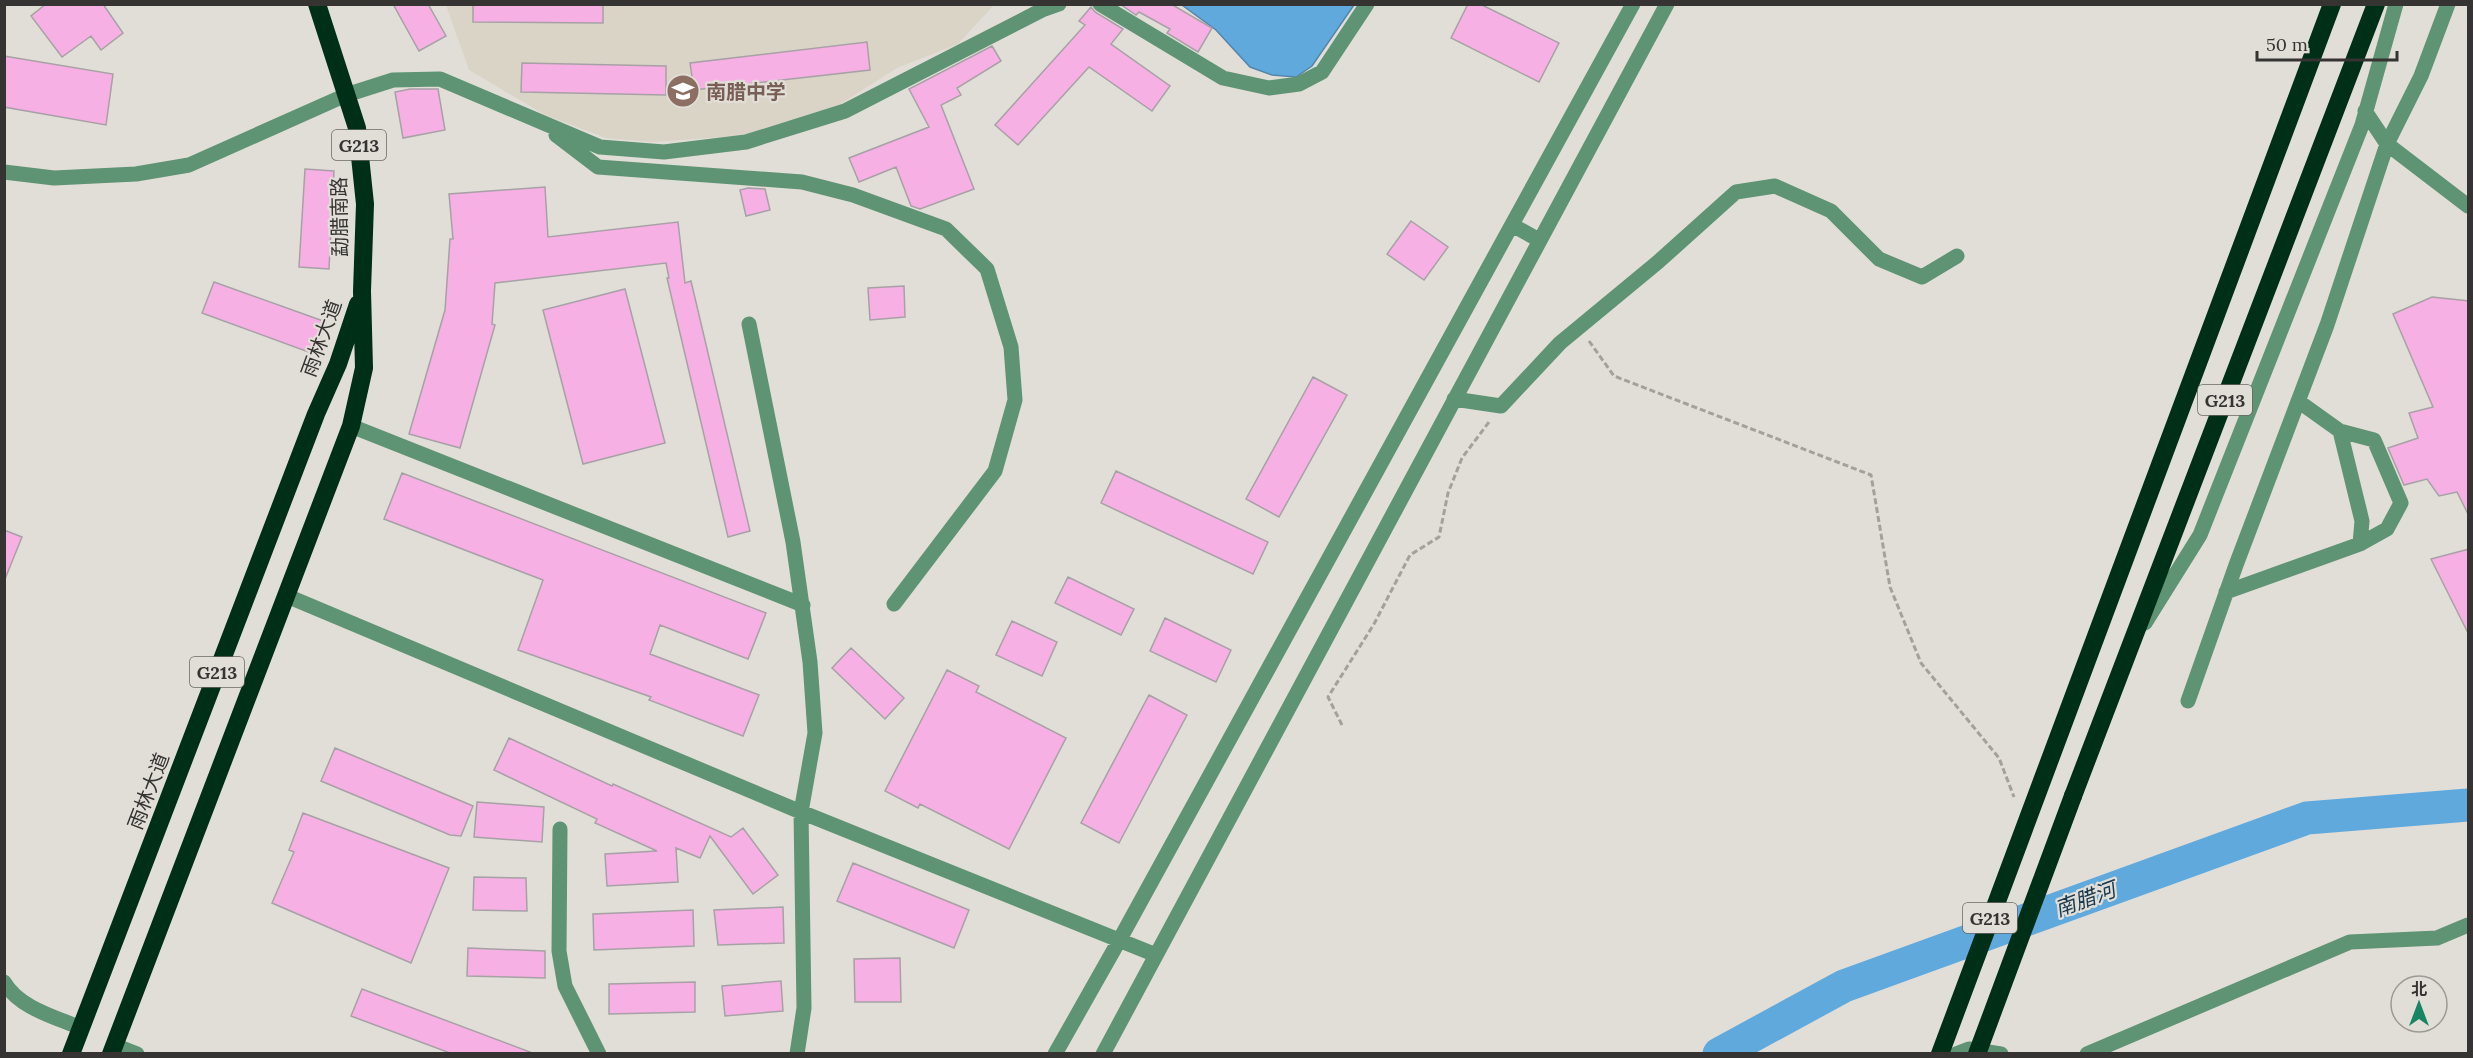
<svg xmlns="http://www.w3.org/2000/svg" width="2473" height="1058" font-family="Lora,'Noto Sans SC',serif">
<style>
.built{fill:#dad4c7}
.water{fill:#60a9dd;stroke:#5386aa;stroke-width:1.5}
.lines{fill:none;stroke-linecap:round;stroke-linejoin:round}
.river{stroke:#60a9dd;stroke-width:33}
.building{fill:#f6b0e4;stroke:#a7a1a5;stroke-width:1.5}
.path{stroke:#a3a19c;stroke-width:3;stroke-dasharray:6 3;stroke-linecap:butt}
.minor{stroke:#5e9373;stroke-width:15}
.highway{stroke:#002f18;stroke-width:18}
.highway-bridge{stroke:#002f18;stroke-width:18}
.labels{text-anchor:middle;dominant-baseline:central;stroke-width:4.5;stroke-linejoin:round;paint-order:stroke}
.shield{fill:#e1ded8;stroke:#696764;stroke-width:1.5}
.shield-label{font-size:18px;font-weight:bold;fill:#353432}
.education-label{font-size:20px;font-weight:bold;fill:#785e54;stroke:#e1ded8;text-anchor:start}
.street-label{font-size:20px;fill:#353432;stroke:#e1ded8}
.water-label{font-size:21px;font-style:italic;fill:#19394f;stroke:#e1ded8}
</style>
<rect width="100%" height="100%" fill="#e1ded8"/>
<path class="built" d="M446,5H994L958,44L897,68L828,112L739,136L652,142L606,138L545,115L469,70Z"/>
<path class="water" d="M1182,5H1354L1312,66L1296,77L1272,75L1250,67L1216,30Z"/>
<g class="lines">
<path class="river" d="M1719,1054L1844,986L2307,818L2468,805"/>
</g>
<path class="building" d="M46,4H103L123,33L101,50L91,36L62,57L31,16Z
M393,4H428L446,36L419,51Z
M473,4H603V23L473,22Z
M1120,4H1171L1212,28L1198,52L1167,33L1170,29L1139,12L1136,15Z
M1468,4H1480L1559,43L1539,82L1451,38Z
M1091,7L1095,12L1123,29L1111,44L1170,86L1152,111L1089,67L1018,145L995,125L1085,25L1079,21Z
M867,42L870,70L694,90L690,63Z
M992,46L1001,61L957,88L961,95L941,105L974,189L920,209L911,206L896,167L859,182L849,158L929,127L909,89Z
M4,56L113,74L106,125L4,107Z
M522,63L666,66V95L521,92Z
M410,89H438L445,130L403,138L395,92Z
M305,169L334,171L329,269L299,267Z
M545,187L548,237L678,222L685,283L691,281L750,531L728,537L667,278H669L666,263L495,283L492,324L495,325L460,448L409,434L445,310L450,239H453L449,194Z
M748,188L765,189L770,210L746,216L740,190Z
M1411,221L1448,247L1424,280L1387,254Z
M214,282L326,322L314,354L202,313Z
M904,286L905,317L870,320L868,288Z
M625,289L665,443L583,464L543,310Z
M2432,297L2469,301V516L2457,492L2439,496L2427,479L2404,485L2388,448L2418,438L2409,413L2433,407L2393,314Z
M1313,377L1347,395L1279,517L1246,499Z
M1116,471L1268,542L1253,574L1101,503Z
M402,473L766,613L748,659L660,625L650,654L759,695L743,736L649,700L651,697L518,650L543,580L384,519Z
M4,530L22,537L5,579H4Z
M2469,549V635L2431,559Z
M1068,577L1134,609L1121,635L1055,603Z
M1165,618L1231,650L1216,682L1150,651Z
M1012,621L1057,642L1042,676L996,655Z
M851,648L904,698L885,719L832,668Z
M947,670L979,686L976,692L1066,738L1009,849L920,804L918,808L885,791Z
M1149,695L1187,715L1119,843L1081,823Z
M509,738L612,786L613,784L731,837L743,828L778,875L753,894L710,836L700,858L676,848L678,882L607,886L605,854L657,851L595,823L597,819L494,770Z
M335,748L473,806L461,836L450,835L321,781Z
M477,802L544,807L542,842L474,837Z
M303,813L449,868L411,963L272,903L294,852L289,850Z
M853,863L969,910L954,948L837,901Z
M474,877L526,878L527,911L473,910Z
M783,907L784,943L718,945L714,910Z
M693,910L694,946L594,950L593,914Z
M468,948L545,951V978L467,976Z
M900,958L901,1002H855L854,959Z
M781,981L783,1011L725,1016L722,986Z
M695,982V1012L609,1014V984Z
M362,989L530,1052L529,1053H450L351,1016Z"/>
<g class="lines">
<path class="path" d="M1589,341L1614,376L1871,475L1890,587L1921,663L1999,758L2014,797
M1342,725L1328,697L1374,624L1410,555L1439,537L1448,493L1462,458L1489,422"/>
<path class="minor" d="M1100,4L1223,78L1269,88L1299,84L1322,72L1367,4
M2365,111L2387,144L2421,76L2448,4
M556,135L598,167L802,182L853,195L946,229L987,269L1011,347L1015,400L995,471L894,604
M4,172L54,178L136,174L189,165L346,95L393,80L440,79L600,147L664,152L746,142L845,111L1042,10L1059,4
M1512,225L1539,240
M749,324L793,542L810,662L815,733L801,812L804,1008L797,1054
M1454,399L1501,406L1560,343L1658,262L1736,192L1775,186L1831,211L1879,259L1922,277L1957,256
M351,426L803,605
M2340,431L2374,440L2401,503L2387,529L2360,544
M2226,592L2360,544L2362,521L2340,431L2298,401
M287,596L801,812L1156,955
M2145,623L2200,535L2362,125L2396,4
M2188,701L2236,565L2327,325L2387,144L2468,206
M560,829L559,951L565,986L599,1054
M4,982C19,1008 55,1017 81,1028
M114,1045L137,1054
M1055,1054L1120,939L1633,4
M1103,1054L1667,4
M1956,1054L1969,1049L2001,1054
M2087,1054L2350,942L2437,938L2468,925"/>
<path class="highway" d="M2073,796L2376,4
M71,1054L316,414L338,364L358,304
M111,1054L351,426L364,368L362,291L365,204L357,128L317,4
M1940,1054L2332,4"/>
<path class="highway-bridge" d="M1977,1054L2073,796"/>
</g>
<defs>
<g id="school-disc" transform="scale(1.725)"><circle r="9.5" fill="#8d6e63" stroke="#e1ded8"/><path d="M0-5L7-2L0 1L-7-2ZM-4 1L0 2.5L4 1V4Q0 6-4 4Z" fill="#fff"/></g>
</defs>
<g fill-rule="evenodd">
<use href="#school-disc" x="683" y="91"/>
</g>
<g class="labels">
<g class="shield">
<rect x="332" y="130" width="54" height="30" rx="4.5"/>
<rect x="2198" y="385" width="54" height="30" rx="4.5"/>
<rect x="190" y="657" width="54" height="30" rx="4.5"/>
<rect x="1963" y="903" width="54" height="30" rx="4.5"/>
</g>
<g class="shield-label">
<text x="359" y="145">G213</text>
<text x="2225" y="400">G213</text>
<text x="217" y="672">G213</text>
<text x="1990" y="918">G213</text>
</g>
<g class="education-label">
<text x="706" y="91">南腊中学</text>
</g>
<g class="street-label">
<text transform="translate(339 217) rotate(-91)">勐腊南路</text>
<text transform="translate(321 338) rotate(-70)">雨林大道</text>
<text transform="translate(148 791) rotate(-69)">雨林大道</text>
</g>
<g class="water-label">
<text transform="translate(2085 899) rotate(-20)">南腊河</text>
</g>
</g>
<rect width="2473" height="1058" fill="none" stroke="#353432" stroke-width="12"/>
<g transform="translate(2419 1004)"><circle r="28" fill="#e1ded8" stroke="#9c9a96" stroke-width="1.5"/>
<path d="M0-4.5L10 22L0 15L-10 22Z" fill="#178563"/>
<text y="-9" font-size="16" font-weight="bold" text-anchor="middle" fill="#353432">北</text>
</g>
<path d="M2257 51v9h140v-9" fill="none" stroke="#353432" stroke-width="3"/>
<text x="2266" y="51" font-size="18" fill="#353432" stroke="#e1ded8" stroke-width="4.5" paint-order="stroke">50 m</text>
</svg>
